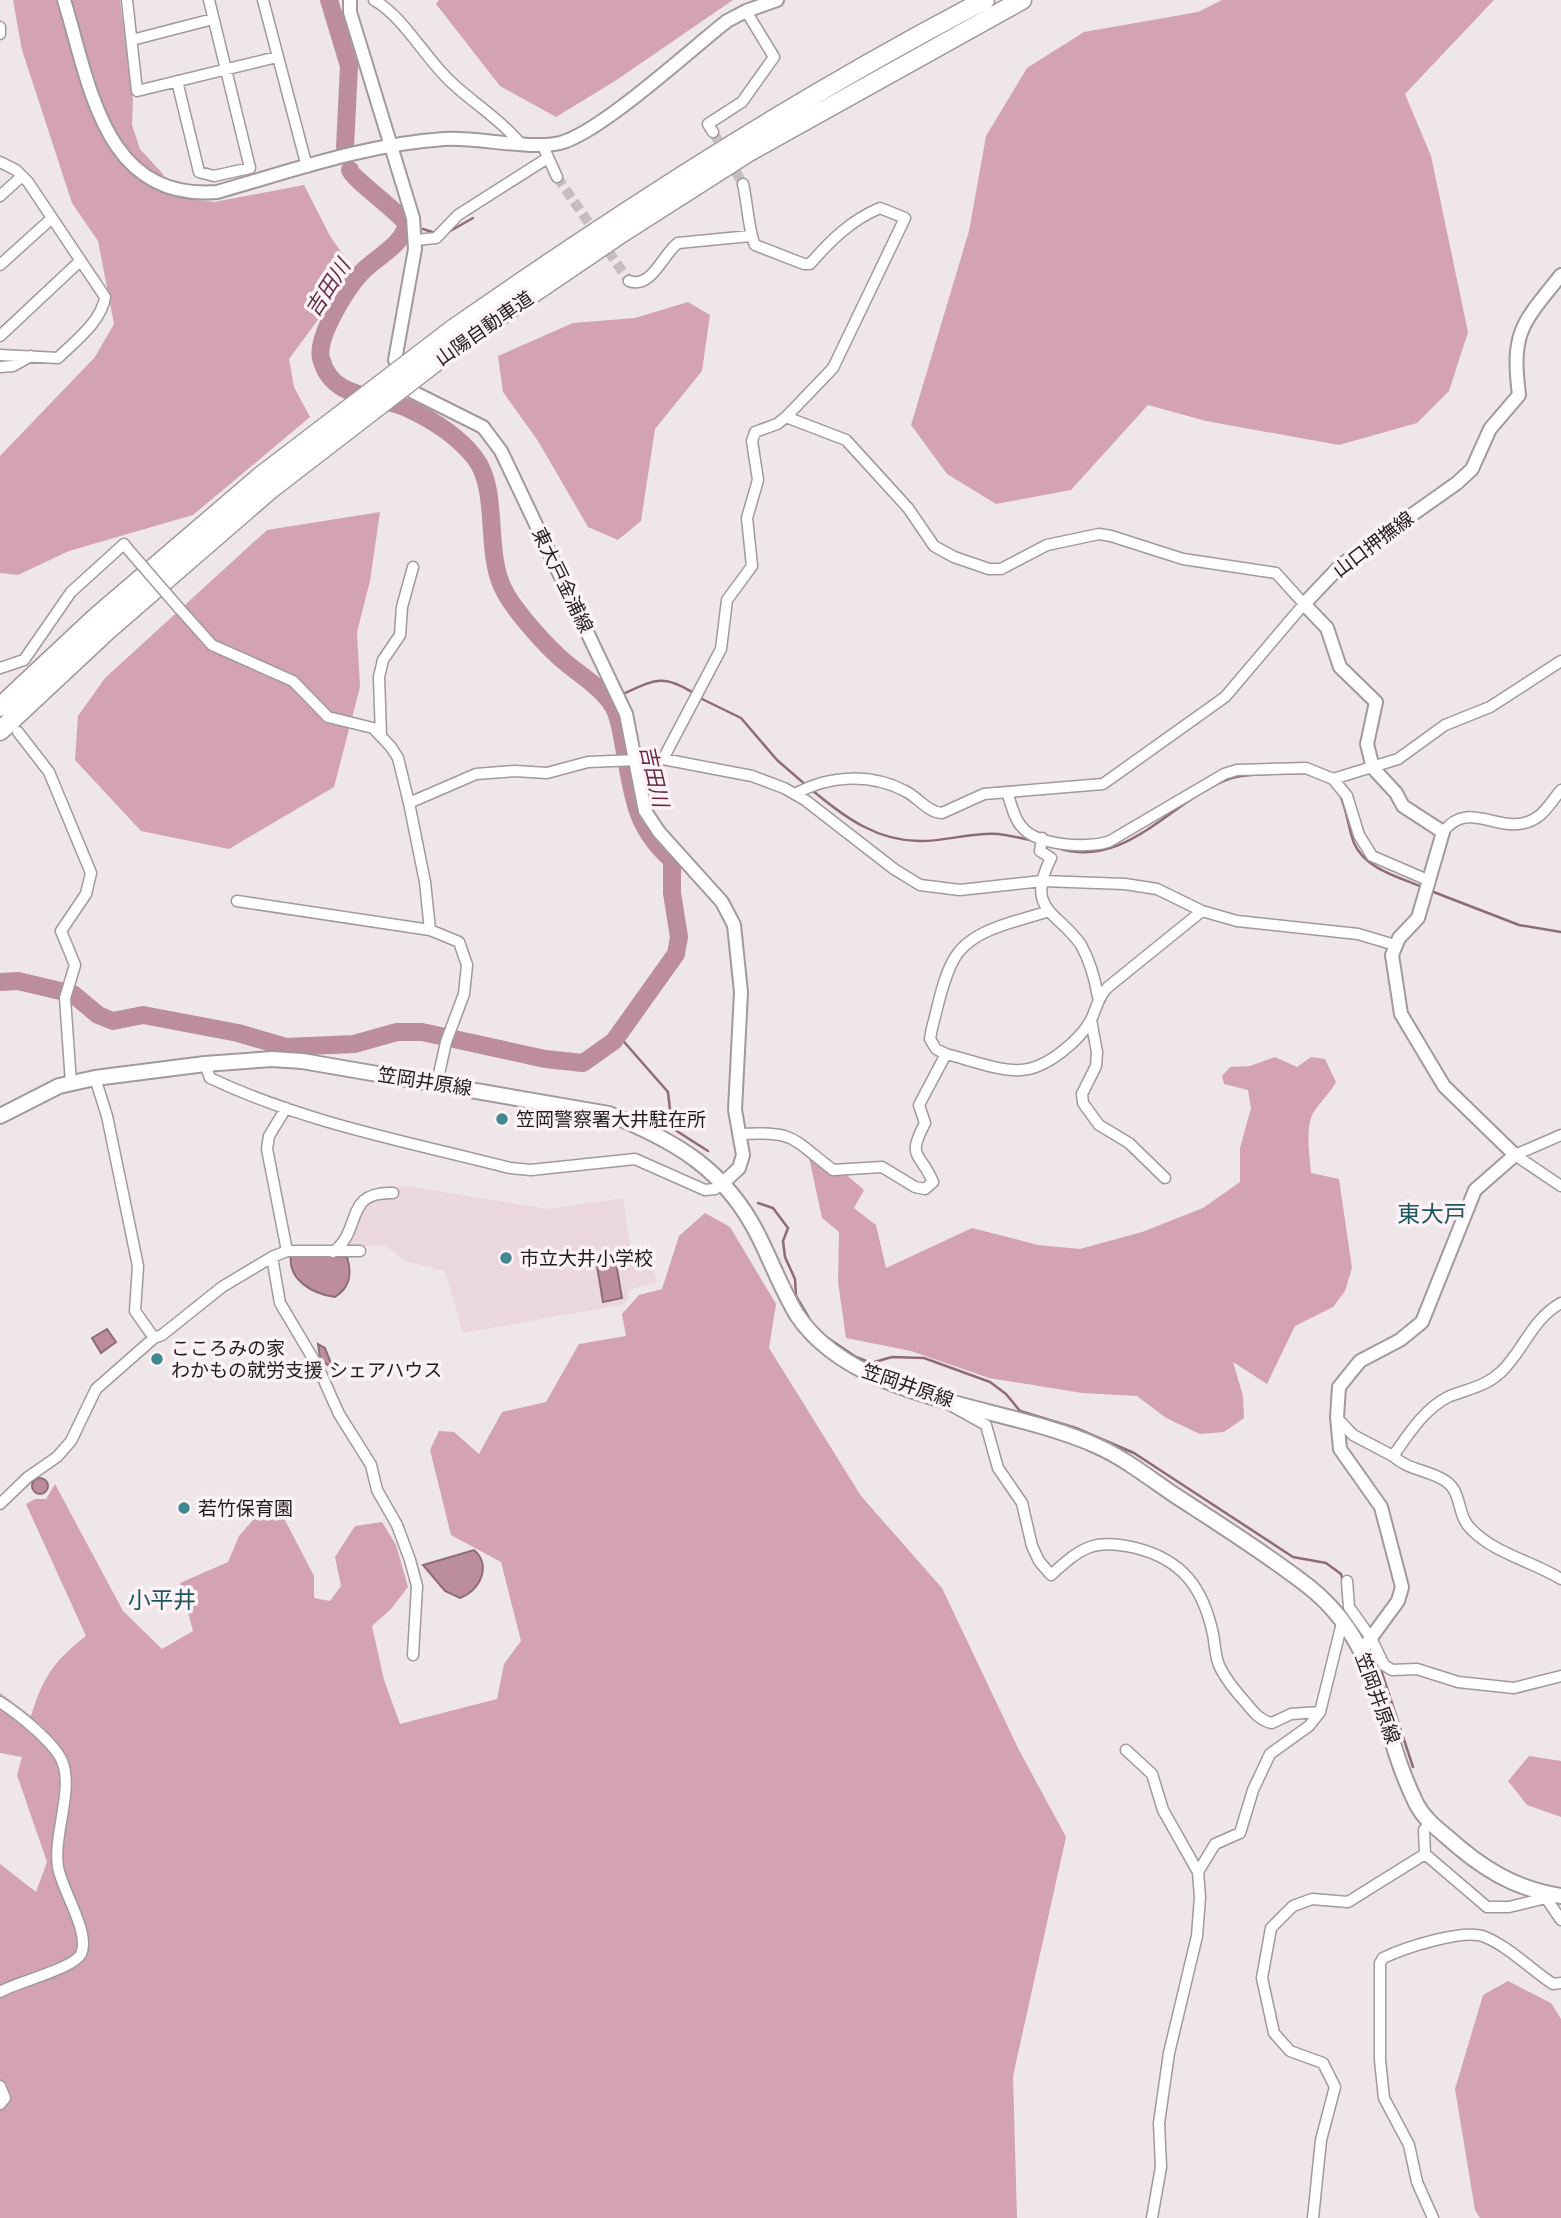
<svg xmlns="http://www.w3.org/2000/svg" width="1561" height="2218" font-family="'DejaVu Sans','Noto Sans JP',sans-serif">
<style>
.built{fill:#ead8de}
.forest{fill:#d3a3b3}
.water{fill:#bc8d9d;stroke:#8d6b77;stroke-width:2}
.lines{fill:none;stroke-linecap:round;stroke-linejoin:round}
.stream{stroke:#8d6b77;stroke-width:2.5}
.river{stroke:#bc8d9d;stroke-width:18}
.minor-tunnel{stroke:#c5bec0;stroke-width:10;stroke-dasharray:10 5;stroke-linecap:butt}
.minor-casing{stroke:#a2999c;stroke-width:13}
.tertiary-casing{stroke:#a2999c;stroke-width:16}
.secondary-casing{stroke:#a2999c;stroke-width:16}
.primary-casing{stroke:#a2999c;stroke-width:18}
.motorway-casing{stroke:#a2999c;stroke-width:21}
.minor{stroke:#fff;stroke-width:10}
.tertiary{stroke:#fff;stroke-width:12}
.secondary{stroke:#fff;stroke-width:12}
.primary{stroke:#fff;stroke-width:14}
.motorway{stroke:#fff;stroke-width:18}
.minor-bridge-casing{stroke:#a2999c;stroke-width:13;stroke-linecap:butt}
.motorway-bridge-casing{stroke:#a2999c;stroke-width:21;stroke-linecap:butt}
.minor-bridge{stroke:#fff;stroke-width:10}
.motorway-bridge{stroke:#fff;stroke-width:18}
.poi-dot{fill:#418891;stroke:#fdf3f6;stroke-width:2.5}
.labels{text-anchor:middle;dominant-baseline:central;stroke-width:7;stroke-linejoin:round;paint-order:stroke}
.street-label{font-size:19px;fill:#1f1c1d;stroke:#fdf3f6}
.poi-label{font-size:19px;fill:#1f1c1d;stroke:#fdf3f6;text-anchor:start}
.water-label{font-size:21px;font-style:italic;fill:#662a43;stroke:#fdf3f6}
.quarter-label{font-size:23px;fill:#1c565d;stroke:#fdf3f6}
</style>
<rect width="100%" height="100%" fill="#efe6e9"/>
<path class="built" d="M398,1185L549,1209L623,1198L631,1251L654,1272L657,1282L628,1290L629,1299L621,1305L463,1333L445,1271L405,1261L385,1245L344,1248L362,1206L375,1196L396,1197Z"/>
<path class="forest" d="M13,0H120L133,100L132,125L140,149L162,173L177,197L214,202L304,185L330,236L354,271L289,359L294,387L310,417L193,515L69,551L18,575L0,573V456L95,357L114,324L98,241L72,203L22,50Z
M439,0H733L615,81L556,117L500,86L436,4Z
M1222,0H1494L1405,94L1431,156L1468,332L1449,391L1417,423L1339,445L1206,421L1148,405L1071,490L996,504L947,474L911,425L969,231L986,136L1027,68L1084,32L1198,12Z
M688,302L710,315L702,371L655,429L641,521L618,540L588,527L538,441L503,392L498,356L573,323L635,318Z
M380,512L370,581L357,632L360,687L334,787L229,849L141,831L75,760L78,716L105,678L267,530Z
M1275,1057L1297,1067L1311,1057L1325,1059L1336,1082C1330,1093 1322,1100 1315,1110C1304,1125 1310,1155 1311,1173L1339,1179L1352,1268L1345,1291L1333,1307L1295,1326L1267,1384L1233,1362L1243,1396L1244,1418L1224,1432L1200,1434L1166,1418L1137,1396L1082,1393L989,1378L911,1351L846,1338L838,1282L839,1232L822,1218L807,1148L819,1151L864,1190L854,1208L876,1225L886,1268L972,1228L1038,1245L1080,1249L1142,1232L1203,1208L1240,1182V1148L1251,1108L1248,1090L1224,1084L1222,1076L1230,1067L1250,1066Z
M705,1213L730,1227L776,1304L769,1348L861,1496L942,1588L1019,1750L1066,1837L1013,2076L1017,2218H0V1864L36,1892L47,1862L17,1775L22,1757L0,1753V1693L31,1716C43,1677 54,1661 86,1636L26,1504L35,1499H46L55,1484L123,1611L162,1649L193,1631L180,1583L228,1562L239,1536L273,1497L314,1576V1598L330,1601L341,1586L335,1557L355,1526L382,1522L396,1545L408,1587L391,1609L372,1626L384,1680L400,1724L497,1699L504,1664L521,1641L501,1562L451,1535L430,1450L439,1431L454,1432L479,1454L502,1412L546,1402L579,1344L626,1336L622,1314L639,1295L662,1289L679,1236Z
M1529,1756L1561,1761V1817L1527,1805L1508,1781Z
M1508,1981L1551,2003L1561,2019V2218H1480L1475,2210L1455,2089L1483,1995Z"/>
<path class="water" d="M291,1254L347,1257C352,1273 351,1287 335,1297C313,1294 287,1280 291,1254Z
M616,1263L622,1298L603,1302L597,1266Z
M107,1329L116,1342L101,1353L92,1338Z
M318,1344L325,1348L334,1371L320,1358Z
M32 1486a8 8 0 1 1 16 0a8 8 0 1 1-16 0Z
M474,1550C492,1565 480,1591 460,1598L445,1591L423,1565Z"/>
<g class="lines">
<path class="stream" d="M423,229L435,233
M445,234L473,218
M621,695C654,680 662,673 695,694
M700,698L741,718L777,760L807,786
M812,790C844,817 878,842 922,841C947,841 973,832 998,834C1010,835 1023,839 1035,841
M1340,795C1347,810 1348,827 1354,843C1365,869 1399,877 1422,887
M1058,848C1125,870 1170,802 1226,780C1246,772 1285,774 1307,773
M1431,891L1519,925L1561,932
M618,1035L668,1092L672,1128L708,1151
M758,1203L773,1208L788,1228L783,1241L785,1257L795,1279L796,1296L809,1318
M825,1336L856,1357L871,1363L892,1357L924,1358L990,1382L1006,1394L1020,1411L1076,1428L1134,1453L1293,1557L1326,1563L1341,1574L1343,1581
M1380,1667L1413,1767"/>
<path class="river" d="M329,0L349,66L345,147
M0,982L18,981L73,994L98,1015L113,1021L143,1015L238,1033L286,1047L354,1044L397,1032H422L545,1059L583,1063L614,1041L676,954L679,937L672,893V860C632,825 633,791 623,742C621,730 619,716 613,706C600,685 576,673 558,656C542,641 511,607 502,586C485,548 499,489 475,458C458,436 433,420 407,408C375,394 331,400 321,358C316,337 347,288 361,273C376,257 402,246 407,224C396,210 352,178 350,170"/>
<path class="minor-tunnel" d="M713,132L743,184
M557,177L629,281"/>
<g class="minor-casing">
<path id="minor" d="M127,0L137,91L277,57
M263,0L307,167
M374,0C403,16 425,58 451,82C473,103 500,119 519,142
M0,27V34
M132,40L213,19
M177,81L199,172L214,176L250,168L209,0
M713,132L708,124L742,102L774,57L746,11
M542,144L557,177
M0,162L16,170L28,182L105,297C102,321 74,342 58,358L0,355
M0,196L22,176
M416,240L436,238L458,215L546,159
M0,265L51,219
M629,281C652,289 662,255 678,243L750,236
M0,336L79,262
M0,367L13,366L31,356
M786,417L846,440L908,508L934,546L954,557L989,569H1001L1047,545L1099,534L1111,536L1183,559L1276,573L1304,604L1225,697L1103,784L984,794L942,813C927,812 918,797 905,791C871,773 829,775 795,794
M178,607L212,645L293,681L328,717L373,728L391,747L398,758L409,803L425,882L430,930
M0,668L24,660L71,592L124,544L127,548
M18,732L49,772L91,873L86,894L61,931L75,965L65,998L71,1083
M381,736L379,677L383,660L400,635L402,607L413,567
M663,759L721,649L727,600L752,566L747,518L758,480L752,441L755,432L777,424L786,417L833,368L905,218L880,208C851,220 830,241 810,264H804L755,245C749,234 747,200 743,184
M1333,779L1398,759L1445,725L1490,707L1561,661
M1007,792C1011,803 1014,819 1022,827C1037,846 1090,849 1110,841L1224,774L1237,770L1306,768L1333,779L1347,796L1359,835L1372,856L1430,881
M409,803L476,774L515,771L547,773L588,762L663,759L752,776L784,788L805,800L894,869L920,885L960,890L1042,881L1125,884L1157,889L1202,911L1237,921L1358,934L1395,945
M1443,832C1471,795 1504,842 1539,816C1548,809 1554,798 1561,790
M1042,838L1040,851L1051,858C1024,911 1059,912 1081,945C1090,961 1095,979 1098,997
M237,901L430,930L459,942L467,965L464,994L446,1042L437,1083
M1046,912C1016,922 969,929 953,961C942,981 938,1007 932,1028L930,1039L936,1049L946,1054C967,1059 1001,1072 1021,1070C1046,1069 1079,1041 1091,1020C1097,1007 1098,997 1108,987L1202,911
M1091,1020L1097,1052L1096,1066L1082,1094L1083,1103L1099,1125L1129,1143L1165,1178
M205,1064L210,1078C305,1123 409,1142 510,1168L531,1170L635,1159L705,1190L715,1189L723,1183
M95,1078L107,1116L138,1266L135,1311L154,1338
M286,1108L269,1136L267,1149L287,1251
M740,1134C796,1131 791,1138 833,1170L882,1167L915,1187L925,1189L933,1182C920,1151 906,1159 925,1123L919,1105L946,1054
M1561,1135L1515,1155L1561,1186
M333,1252C363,1230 343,1191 393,1193
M272,1257L280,1303L318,1367L339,1414L371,1465L377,1490L397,1525L410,1560L417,1586L413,1655
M950,1405L986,1425L998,1468L1022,1503L1032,1546L1039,1561L1051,1575C1082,1547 1094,1538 1136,1548C1183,1560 1203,1588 1213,1634C1215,1644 1215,1656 1219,1665C1225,1679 1237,1693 1247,1704C1254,1713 1261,1721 1272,1723L1291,1714L1320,1712
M1337,1418L1353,1435L1393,1456C1408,1435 1424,1409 1448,1397C1467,1389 1485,1387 1501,1372C1524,1350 1531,1320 1561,1303
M1393,1456C1409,1471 1431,1470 1447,1482C1462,1493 1457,1516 1471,1529C1495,1554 1532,1561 1561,1579
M0,1504L28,1477L57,1457L71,1441L96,1389L154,1338L162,1335L222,1287L272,1257L287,1251H360
M1347,1581L1349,1607L1371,1638L1384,1665L1392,1670L1417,1669L1458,1682L1514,1688L1561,1676
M0,1702C17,1713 54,1742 62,1761C74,1789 53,1835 58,1867C62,1891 91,1933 81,1954C73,1969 19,1981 0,1992
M1126,1750L1152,1774L1163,1810L1198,1872L1200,1897L1197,1936L1169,2053L1159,2123L1161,2167L1152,2218
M1430,1822L1424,1830L1425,1854L1487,1907H1509L1546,1898
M1198,1872L1215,1844L1240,1833L1253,1790L1270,1754L1309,1726L1320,1712L1343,1619
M1547,1894L1546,1898L1561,1920
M0,2086L5,2098L0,2104
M1313,2218L1321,2140L1335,2087L1323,2063L1290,2051L1274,2033L1262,1978L1271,1928L1293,1906L1312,1899L1348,1902L1425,1854
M1433,2218L1417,2182L1409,2145L1384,2098L1380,2060V1963L1383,1958C1404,1948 1464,1928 1485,1937C1511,1948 1530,1969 1553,1984L1561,1983"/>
</g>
<g class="tertiary-casing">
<path id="tertiary" d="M64,0C90,84 103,201 217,192C291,171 367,144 444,139C479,137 529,150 560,143C600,133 690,50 727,21L746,11L777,0"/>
</g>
<g class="secondary-casing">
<path id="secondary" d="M350,0V12L413,218L415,249L395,360L402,379L413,392L483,427L501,451L626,714L645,811L659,832L722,902L734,925L741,992L735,1110L743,1155L739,1168L723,1183
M1362,1650L1398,1601L1402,1587L1381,1507L1340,1449L1337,1417L1339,1387L1360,1361L1400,1340L1422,1322L1475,1190L1515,1155L1444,1086L1401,1014L1392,955L1399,938L1418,918L1443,832L1403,806L1396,793L1373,768L1367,744L1376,702L1340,667L1327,628L1304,604L1341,565L1457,483L1472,469L1490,429L1519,395C1511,331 1522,324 1561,275"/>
</g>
<g class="primary-casing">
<path id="primary" d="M0,1116L59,1086L95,1078L205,1064L272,1059L302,1061L609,1114C676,1141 726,1170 759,1237C772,1263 782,1290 797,1315C856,1403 1005,1404 1097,1446C1124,1458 1148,1477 1173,1494C1216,1522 1259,1549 1300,1580C1385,1641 1375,1722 1417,1805C1424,1818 1435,1827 1446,1836C1480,1867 1514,1889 1561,1896"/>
</g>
<g class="motorway-casing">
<path id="motorway" d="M453,329C625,209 799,97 985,0
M463,341L619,235L749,152L1022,0
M0,707L96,617L262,475
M0,731L108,630L271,489"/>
</g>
<use href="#minor" class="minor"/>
<use href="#tertiary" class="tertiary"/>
<use href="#secondary" class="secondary"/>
<use href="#primary" class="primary"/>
<use href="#motorway" class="motorway"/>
<g class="minor-bridge-casing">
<path id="minor-bridge" d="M127,548L178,607"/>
</g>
<g class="motorway-bridge-casing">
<path id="motorway-bridge" d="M262,475L453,329
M271,489L463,341"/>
</g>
<use href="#minor-bridge" class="minor-bridge"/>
<use href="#motorway-bridge" class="motorway-bridge"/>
</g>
<g class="poi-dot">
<circle cx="502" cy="1119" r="7"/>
<circle cx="506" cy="1258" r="7"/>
<circle cx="157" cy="1359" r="7"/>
<circle cx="184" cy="1508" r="7"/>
</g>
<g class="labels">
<g class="street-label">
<text transform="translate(484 328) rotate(-35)">山陽自動車道</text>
<text transform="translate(1373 544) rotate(-37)">山口押撫線</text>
<text transform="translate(563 580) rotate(64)">東大戸金浦線</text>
<text transform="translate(425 1081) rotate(9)">笠岡井原線</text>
<text transform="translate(908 1385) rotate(19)">笠岡井原線</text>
<text transform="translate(1378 1698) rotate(70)">笠岡井原線</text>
</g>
<g class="poi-label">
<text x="516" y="1119">笠岡警察署大井駐在所</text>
<text x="520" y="1258">市立大井小学校</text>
<text x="171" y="1348">こころみの家<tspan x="171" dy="22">わかもの就労支援 シェアハウス</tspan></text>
<text x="198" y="1508">若竹保育園</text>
</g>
<g class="water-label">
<text transform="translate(328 288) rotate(-57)">吉田川</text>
<text transform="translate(654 776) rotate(77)">吉田川</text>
</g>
<g class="quarter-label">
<text x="1432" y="1214">東大戸</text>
<text x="162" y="1600">小平井</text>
</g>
</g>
</svg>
